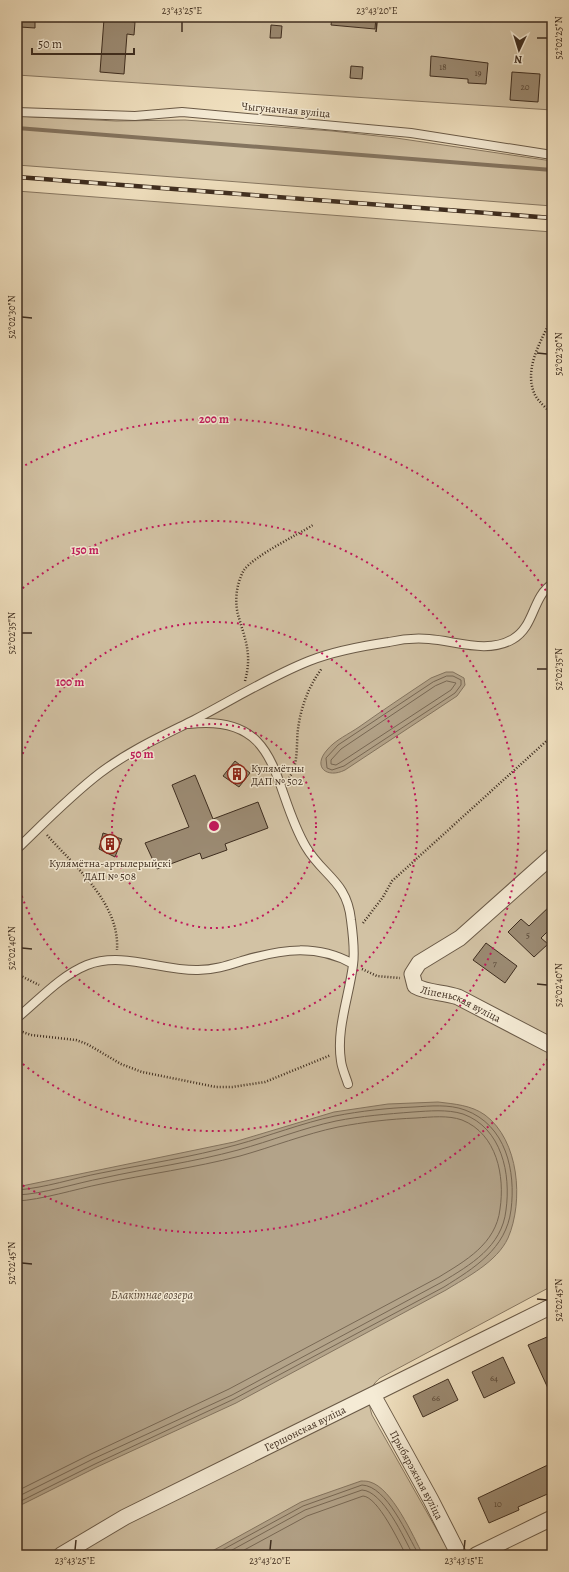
<svg xmlns="http://www.w3.org/2000/svg" width="569" height="1572" font-family="Alegreya,serif">
<style>
.green{fill:#d2c2a4;stroke:#887862}
.water{fill:#b3a389;stroke:#84745f}
.lines{fill:none;stroke-linecap:round;stroke-linejoin:round}
.shore{stroke:#786854;stroke-width:1}
.stream{stroke:#84745f;stroke-width:4}
.building{fill:#9b8a72;stroke:#3e2d1f}
.lane-casing{stroke:#6a5a47;stroke-width:10}
.street-casing{stroke:#6a5a47;stroke-width:17}
.path{stroke:#3e2d1f;stroke-width:2.5;stroke-dasharray:1 2;stroke-linecap:butt}
.lane{stroke:#f5ebd5;stroke-width:8}
.street{stroke:#f5ebd5;stroke-width:15}
.rail-casing{stroke:#3e2d1f;stroke-width:4.5}
.rail{stroke:#f5ebd5;stroke-width:3;stroke-dasharray:9;stroke-linecap:butt}
.ticks{fill:none;stroke:#3e2d1f;stroke-width:1.5}
.ring{fill:none;stroke:#c2185b;stroke-width:2;stroke-dasharray:2 4}
.labels{text-anchor:middle;dominant-baseline:central;stroke-width:3;stroke-linejoin:round;paint-order:stroke}
.number-label{font-size:9px;fill:#554434}
.street-label{font-size:11px;fill:#3e2d1f;stroke:#f5ebd5}
.poi-label{font-size:11px;fill:#3e2d1f;stroke:#f5ebd5;text-anchor:start}
.water-label{font-size:12px;font-style:italic;fill:#5b4a3a;stroke:#f5ebd5}
.centre{fill:#c2185b;stroke:#f5ebd5;stroke-width:2}
.ring-label{font-size:12px;text-anchor:middle;font-weight:bold;fill:#c2185b;stroke:#f5ebd5;stroke-width:3;stroke-linejoin:round;paint-order:stroke}
.neatline{fill:none;stroke:#3e2d1f;stroke-width:1.5}
.ticks-label{font-size:10px;text-anchor:middle;fill:#3e2d1f}
</style>
<rect width="100%" height="100%" fill="#f0e0bf"/>
<filter id="stains"><feTurbulence type="fractalNoise" baseFrequency=".005" numOctaves="4"/><feColorMatrix values="0 0 0 0 .2 0 0 0 0 .09 0 0 0 0 .02 0 0 0 .5 -.17"/></filter>
<radialGradient id="worn" r=".72"><stop offset=".6" stop-color="#630" stop-opacity="0"/><stop offset="1" stop-color="#630" stop-opacity=".3"/></radialGradient>
<path class="green" d="M17,17H552V110L17,75Z
M17,116L116,121L185,120L332,131L396,138L552,161V206L17,165Z
M17,191L552,232V1286L380,1378C367,1389 367,1399 372,1415L451,1555H17Z"/>
<path class="water" d="M446,672H453L464,678L465,685L457,696L345,770C327,779 312,767 327,750C335,740 349,734 359,727C383,710 407,694 431,678Z
M438,1102C454,1104 471,1105 485,1115C519,1140 524,1201 508,1238C497,1262 467,1277 446,1290L236,1403L97,1467L17,1507V1187L234,1142L334,1112L388,1104Z
M361,1481C364,1481 368,1481 370,1482C392,1488 413,1536 423,1555H205L301,1502Z"/>
<g class="lines">
<path class="shore" d="M447,676H453L461,680V685L455,693L344,766L332,770L327,768L326,758L338,745L433,682Z
M447,681L456,683L451,690L341,762L336,765L331,764V760L341,749L435,686Z
M17,1190C45,1188 74,1178 101,1173C146,1164 192,1157 236,1145C269,1136 302,1123 335,1116C361,1111 387,1108 414,1107C430,1106 449,1104 465,1110C506,1125 516,1171 511,1210C506,1249 474,1268 444,1287L234,1399L95,1464L17,1503
M17,1195C44,1194 76,1183 103,1178C148,1168 194,1162 238,1150C271,1141 303,1128 336,1121C361,1116 387,1114 413,1112C429,1111 447,1109 463,1114C502,1128 511,1174 506,1210C502,1247 470,1265 442,1282L232,1395L93,1459L17,1497
M17,1201C41,1200 76,1189 101,1184C147,1174 194,1168 240,1156C272,1147 305,1134 338,1127C364,1122 390,1119 416,1118C431,1117 448,1115 462,1120C497,1134 505,1176 500,1209C496,1244 465,1261 439,1277L229,1389L91,1454L17,1491
M213,1555L303,1506L362,1485C387,1486 407,1535 419,1555
M223,1555L305,1510L362,1490C383,1491 404,1538 413,1555
M235,1555L307,1516L363,1496C378,1497 399,1542 406,1555"/>
<path class="stream" d="M17,128L552,170"/>
</g>
<path class="building" d="M21,17H35V28L20,27Z
M332,17H376L375,29L331,25Z
M104,19L135,22L134,35L127,34L124,74L100,72Z
M271,25L282,26L281,38H270Z
M431,56L488,63L486,84L468,83V79L430,76Z
M351,66L363,67L362,79L350,78Z
M512,72L540,74L538,102L510,100Z
M235,761L250,773L239,787L223,776Z
M195,775L213,819L258,802L268,828L225,844L227,850L202,859L200,853L157,869L145,843L189,827L172,785Z
M103,833L122,839L115,857L99,849Z
M552,904V927L541,938L548,944L534,957L508,932L521,919L529,926Z
M486,943L517,966L505,983L473,960Z
M547,1337L552,1348V1397L528,1345Z
M503,1357L515,1383L484,1398L472,1372Z
M448,1379L458,1400L423,1417L413,1396Z
M552,1463V1492L518,1507L519,1510L489,1523L478,1498Z"/>
<g class="lines">
<g class="lane-casing">
<path id="lane" d="M17,112L135,116L182,112L411,133L552,155
M189,724C283,713 271,788 306,847C323,876 347,881 351,920C353,935 355,951 353,965C349,997 336,1029 341,1061C342,1069 346,1077 348,1084
M17,849C44,823 70,796 100,773C129,751 162,736 194,720C232,700 269,677 309,661C334,651 362,646 389,642C402,639 416,638 429,639C456,641 488,654 513,639C535,626 532,597 552,584
M17,1018C39,1000 60,976 87,965C122,951 162,971 198,970C215,970 229,965 245,960C283,949 317,944 353,964"/>
</g>
<g class="street-casing">
<g id="street">
<path id="s1" d="M552,856L460,938L419,963L412,974L415,986C427,993 444,992 458,997L552,1046"/>
<path id="s2" d="M373,1395L431,1500L459,1555"/>
<path id="s3" d="M61,1555L125,1517L552,1306"/>
<path d="M476,1555L552,1518"/>
</g>
</g>
<path class="path" d="M552,318C541,341 523,369 535,395C539,402 547,409 552,414
M245,681C252,655 246,642 239,618C234,603 236,584 244,570C254,556 297,535 313,525
M289,778C299,764 296,744 298,729C301,706 309,686 322,668
M47,835C75,867 120,903 117,950
M363,923L383,897L392,881L552,736
M362,969L377,976L400,978
M17,974L39,985
M17,1030L31,1035L76,1040L87,1044L121,1064L142,1072L216,1087H232L265,1082L331,1055"/>
<use href="#lane" class="lane"/>
<use href="#street" class="street"/>
<g class="rail-casing">
<path id="rail" d="M17,177L552,218"/>
</g>
<use href="#rail" class="rail"/>
</g>
<path class="ticks" d="M182,32V22M376,32L377,22M537,38H547M22,317L32,318M537,353L547,354M22,633H32M537,669H547M22,948L32,949M537,984L547,985M22,1263L32,1264M537,1299L547,1300M75,1550L76,1540M270,1550L271,1540M464,1550L465,1540"/>
<g class="ring">
<circle cx="214" cy="826" r="102"/>
<path d="M17 771A204 204 0 1 1 17 881"/>
<path d="M18 592A305 305 0 1 1 18 1060"/>
<path d="M551 1054A407 407 0 0 1 20 1184M20 468A407 407 0 0 1 551 598"/>
</g>
<defs>
<g id="building-ring" transform="scale(1)"><circle r="9.5" fill="#f5ebd5" stroke="#8f2418" stroke-width="1.5"/><path d="M-4-6H4V6H1V3H-1V6H-4ZM-2.5-4.3h1.7v1.8h-1.7ZM.8-4.3h1.7v1.8H.8ZM-2.5-1h1.7V.8h-1.7ZM.8-1h1.7V.8H.8Z" fill="#8f2418"/></g>
</defs>
<g fill-rule="evenodd">
<use href="#building-ring" x="237" y="774"/>
<use href="#building-ring" x="110" y="844"/>
</g>
<g class="labels">
<g class="number-label">
<text x="443" y="67">18</text>
<text x="478" y="73">19</text>
<text x="525" y="87">20</text>
<text x="528" y="935">5</text>
<text x="495" y="963">7</text>
<text x="494" y="1378">64</text>
<text x="436" y="1398">66</text>
<text x="498" y="1504">10</text>
</g>
<g class="street-label">
<text transform="translate(286 110) rotate(5)">Чыгуначная вуліца</text>
<text stroke="none"><textPath href="#s1" startOffset="246">Ліпеньская вуліца</textPath></text>
<text stroke="none"><textPath href="#s3" startOffset="275">Гершонская вуліца</textPath></text>
<text stroke="none"><textPath href="#s2" startOffset="91">Прыбярэжная вуліца</textPath></text>
</g>
<g class="poi-label">
<text x="251" y="768">Кулямётны<tspan x="251" dy="13">ДАП № 502</tspan></text>
<text x="110" y="863" text-anchor="middle">Кулямётна-артылерыйскі<tspan x="110" dy="13">ДАП № 508</tspan></text>
</g>
<g class="water-label">
<text x="152" y="1295">Блакітнае возера</text>
</g>
</g>
<circle cx="214" cy="826" r="6" class="centre"/>
<g class="ring-label">
<text x="214" y="423">200 m</text>
<text x="85" y="554">150 m</text>
<text x="70" y="686">100 m</text>
<text x="142" y="758">50 m</text>
</g>
<rect width="569" height="1572" fill="none" stroke="#f0e0bf" stroke-width="44"/>
<g transform="translate(519 50) rotate(184)" stroke="#f5ebd5" stroke-width="3" paint-order="stroke">
<path d="M0-3L7 15L0 10L-7 15Z" fill="#3e2d1f"/>
<text y="-6" font-size="11" font-weight="bold" text-anchor="middle" fill="#3e2d1f">N</text>
</g>
<path d="M32 48v6h102v-6" fill="none" stroke="#3e2d1f" stroke-width="2"/>
<text x="38" y="48" font-size="12" fill="#3e2d1f" stroke="#f5ebd5" stroke-width="3" paint-order="stroke">50 m</text>
<rect x="22" y="22" width="525" height="1528" class="neatline"/>
<g class="ticks-label">
<text x="182" y="14">23°43'25"E</text>
<text x="377" y="14">23°43'20"E</text>
<text transform="translate(558 38) rotate(-90)" y="4">52°02'25"N</text>
<text transform="translate(11 317) rotate(-90)" y="4">52°02'30"N</text>
<text transform="translate(558 354) rotate(-90)" y="4">52°02'30"N</text>
<text transform="translate(11 633) rotate(-90)" y="4">52°02'35"N</text>
<text transform="translate(558 669) rotate(-90)" y="4">52°02'35"N</text>
<text transform="translate(11 948) rotate(-90)" y="4">52°02'40"N</text>
<text transform="translate(558 985) rotate(-90)" y="4">52°02'40"N</text>
<text transform="translate(11 1263) rotate(-90)" y="4">52°02'45"N</text>
<text transform="translate(558 1300) rotate(-90)" y="4">52°02'45"N</text>
<text x="75" y="1564">23°43'25"E</text>
<text x="270" y="1564">23°43'20"E</text>
<text x="464" y="1564">23°43'15"E</text>
</g>
<rect width="100%" height="100%" filter="url(#stains)"/>
<rect width="100%" height="100%" fill="url(#worn)"/>
</svg>
